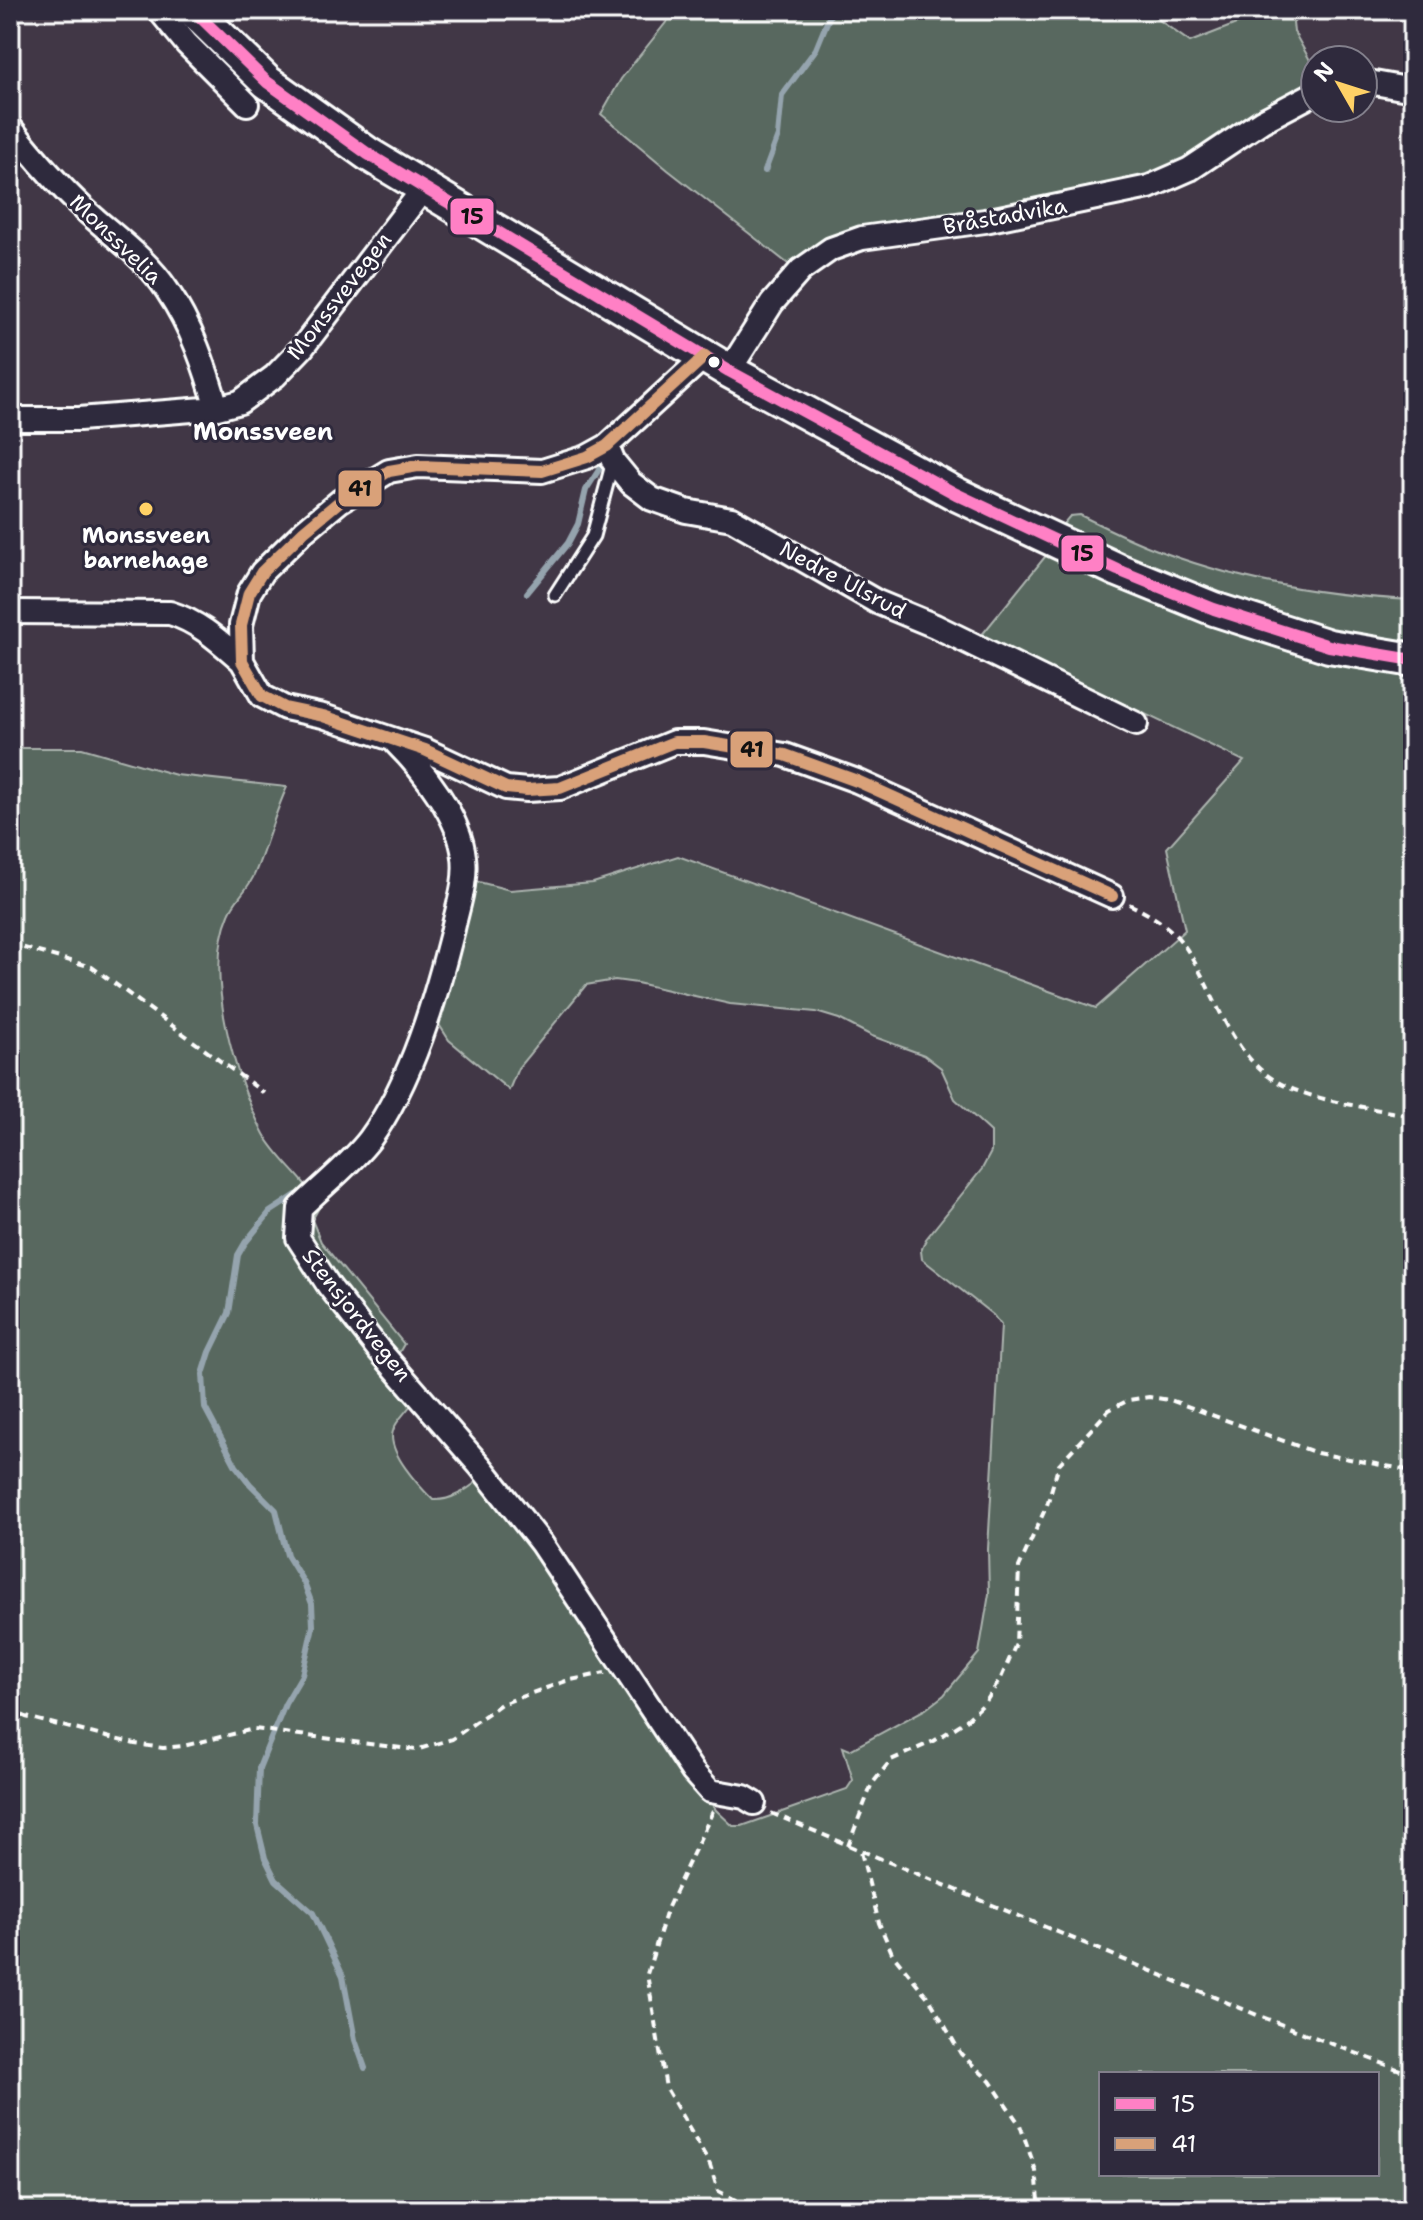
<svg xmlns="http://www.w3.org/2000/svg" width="1423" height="2220" font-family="'Shantell Sans',sans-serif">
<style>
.green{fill:#58685f;stroke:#acb4af;stroke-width:2;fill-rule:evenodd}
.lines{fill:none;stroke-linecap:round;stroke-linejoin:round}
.stream{stroke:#95a4ae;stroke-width:6}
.service-casing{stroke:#fff;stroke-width:17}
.minor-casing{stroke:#fff;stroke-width:28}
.secondary-casing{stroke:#fff;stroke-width:38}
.path{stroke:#fff;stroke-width:4;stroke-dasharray:8 6;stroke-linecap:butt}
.service{stroke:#2f2a3d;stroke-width:11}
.minor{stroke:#2f2a3d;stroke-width:22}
.secondary{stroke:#2f2a3d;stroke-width:32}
.bus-1-casing{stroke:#2f2a3d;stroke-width:18}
.bus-2-casing{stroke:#2f2a3d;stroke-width:18}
.bus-1{stroke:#ff80c5;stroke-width:12}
.bus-2{stroke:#d9a179;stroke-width:12}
.bus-dot{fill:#fff;stroke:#2f2a3d;stroke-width:3}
.poi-dot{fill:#ffd166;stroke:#2f2a3d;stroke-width:3}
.labels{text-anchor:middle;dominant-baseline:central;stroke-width:6;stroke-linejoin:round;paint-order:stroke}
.street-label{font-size:22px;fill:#fff;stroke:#2f2a3d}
.poi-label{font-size:22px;font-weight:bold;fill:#fff;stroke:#2f2a3d}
.neighbourhood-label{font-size:24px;font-weight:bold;fill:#fff;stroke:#2f2a3d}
.line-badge{stroke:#2f2a3d;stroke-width:3}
.pale-badge-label{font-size:22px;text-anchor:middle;font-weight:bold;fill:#111}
</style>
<rect width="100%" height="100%" fill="#413746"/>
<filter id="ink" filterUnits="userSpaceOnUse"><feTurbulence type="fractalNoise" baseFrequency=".0125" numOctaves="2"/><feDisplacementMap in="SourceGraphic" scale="16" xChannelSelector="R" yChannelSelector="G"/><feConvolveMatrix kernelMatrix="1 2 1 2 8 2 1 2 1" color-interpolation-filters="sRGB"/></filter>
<g filter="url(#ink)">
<path class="green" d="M676,10H1145L1190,42L1272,10H1304L1293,23L1294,32L1315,69V95L1171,181L882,228L801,274L668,170L601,114L621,79Z
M1080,515C1102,526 1125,537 1147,546C1231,580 1323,596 1413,600V2210H10V748H82L176,775L287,787C274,815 267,844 255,873C249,889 235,899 229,914C203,973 235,1080 264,1134C279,1161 306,1179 320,1206L312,1220L321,1242L404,1344L393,1363L411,1405C406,1412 395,1422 393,1431C386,1451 420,1487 433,1500C455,1501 471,1486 487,1474L716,1810L733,1826H742L847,1789L853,1780L843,1747L850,1750L926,1709L944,1695L979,1653L989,1594L988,1549L1001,1325L993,1315L922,1259L921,1251L926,1239L982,1169L991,1152V1132L955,1099L941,1068L924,1055L872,1036L839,1019L816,1012L730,1004L637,983L615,980L586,985L518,1068L509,1090L449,1040L431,1012L467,879L510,890L593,883L678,856L1096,1008L1185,930L1167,848L1244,761L981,636L1053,547L1057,531L1070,516ZM1101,2074H1377V2174H1101Z"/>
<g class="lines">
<path class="stream" d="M765,171L778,136L782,95L816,49L832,10
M527,593L568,543L578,524L586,490L602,465
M296,1195L270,1212L245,1243L238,1255L229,1313L210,1352L203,1374L205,1408L236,1466L250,1484L276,1510L287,1555L304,1583L312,1604L313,1626L302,1675L285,1704L259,1768L257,1825L265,1858L276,1880L313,1913L343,1976L355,2040L365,2068"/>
<g class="service-casing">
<path id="service" d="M555,595L593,536L613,461"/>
</g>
<g class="minor-casing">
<path id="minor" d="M159,10L186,43L247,104
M1363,81L1413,90
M10,127C33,156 57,184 84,209C112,235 146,258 167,290C192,327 205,366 217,408
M705,356L607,446L587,457L542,471L418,466L389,471L340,501L304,531L262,572L249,593L241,625L242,661L262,696L285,708L323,716L425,750L506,788L527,790L560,788L674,742H704L785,755L857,781L1112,896
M729,371L772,303L801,270L831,249L862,238L985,221L1149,187L1190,169L1262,121L1315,93
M10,419H79L217,408L240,402L275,376L302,348L424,188
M607,446L613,461L631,483L652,499L686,511L732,519L877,602L935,626L1136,724
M10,612L170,613C199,622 219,641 242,661
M396,743C423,770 460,817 464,857C467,881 458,906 453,929C436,997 412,1081 370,1139C352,1163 322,1186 300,1208L298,1238L329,1286L379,1350L481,1467L541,1543L693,1772L710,1791L744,1797L754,1803"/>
</g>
<g class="secondary-casing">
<path id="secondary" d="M193,10L267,82L368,154L729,371L956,494L1118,570L1214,609L1329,646L1413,660"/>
</g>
<path class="path" d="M1129,904C1149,914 1169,925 1183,944C1213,985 1228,1053 1276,1081C1309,1101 1373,1108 1413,1116
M10,944L92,967L264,1093
M10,1709L26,1717L135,1744L163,1748L183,1746L254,1729L416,1750L452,1739L501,1704L566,1681L605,1673
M713,1811L668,1907L647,1974L666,2088L710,2165L718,2191L755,2210
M771,1813L1262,2017L1413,2075
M848,1846L872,1784L891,1760L934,1741L964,1722L985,1703L1001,1678L1016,1644L1019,1567L1047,1505L1059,1464L1109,1410L1129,1400L1149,1397L1170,1400L1317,1453L1413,1471
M861,1852L879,1923L892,1953L930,2000L961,2054L990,2081L1020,2125L1036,2171L1040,2210"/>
<use href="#service" class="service"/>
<use href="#minor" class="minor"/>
<use href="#secondary" class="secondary"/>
<g class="bus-1-casing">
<path id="bus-1" d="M193,10L267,82L368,154L729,371L956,494L1118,570L1214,609L1329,646L1413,660"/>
</g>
<g class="bus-2-casing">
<path id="bus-2" d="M705,356L607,446L587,457L542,471L418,466L389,471L340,501L304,531L262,572L249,593L241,625L242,661L262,696L285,708L323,716L425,750L506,788L527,790L560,788L674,742H704L785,755L857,781L1112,896"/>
</g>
<use href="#bus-1" class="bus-1"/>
<use href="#bus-2" class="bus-2"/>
</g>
</g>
<circle class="bus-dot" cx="714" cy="362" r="7"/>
<circle class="poi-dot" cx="146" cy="509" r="8"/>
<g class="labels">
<g class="street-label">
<text transform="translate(1005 216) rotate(-10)">Bråstadvika</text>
<text transform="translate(116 239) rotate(44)">Monssvelia</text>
<text transform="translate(339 296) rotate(-52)">Monssvevegen</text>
<text transform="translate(843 580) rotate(28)">Nedre Ulsrud</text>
<text transform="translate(357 1315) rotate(52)">Stensjordvegen</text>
</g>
<g class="poi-label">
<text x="146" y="535">Monssveen<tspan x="146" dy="25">barnehage</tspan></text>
</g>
<g class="neighbourhood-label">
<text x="263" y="432">Monssveen</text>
</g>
</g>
<g class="line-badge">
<rect x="449" y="197" width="46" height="39" rx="8" fill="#ff80c5"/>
<rect x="337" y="469" width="46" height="39" rx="8" fill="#d9a179"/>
<rect x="1060" y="534" width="45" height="39" rx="8" fill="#ff80c5"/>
<rect x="729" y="730" width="45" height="39" rx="8" fill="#d9a179"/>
</g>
<g class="pale-badge-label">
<text x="472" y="224">15</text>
<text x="360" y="496">41</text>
<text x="1082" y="561">15</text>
<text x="752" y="757">41</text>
</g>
<rect width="1423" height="2220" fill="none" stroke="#2f2a3d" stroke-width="40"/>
<rect x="20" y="20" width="1383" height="2180" fill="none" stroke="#fff" stroke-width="3" filter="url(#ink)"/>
<rect x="1099" y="2072" width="280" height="104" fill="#2f2a3d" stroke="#827f8b" stroke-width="2"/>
<rect x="1115" y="2098" width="40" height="12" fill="#ff80c5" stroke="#827f8b" stroke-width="2"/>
<text x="1171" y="2112" font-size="24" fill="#ffffff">15</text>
<rect x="1115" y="2138" width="40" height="12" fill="#d9a179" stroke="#827f8b" stroke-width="2"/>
<text x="1171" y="2152" font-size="24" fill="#ffffff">41</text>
<g transform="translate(1339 84) rotate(309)"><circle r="38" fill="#2f2a3d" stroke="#827f8b" stroke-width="2"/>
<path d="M0-6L14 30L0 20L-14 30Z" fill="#ffd166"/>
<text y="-12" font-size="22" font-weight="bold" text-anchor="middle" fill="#ffffff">N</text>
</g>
</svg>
